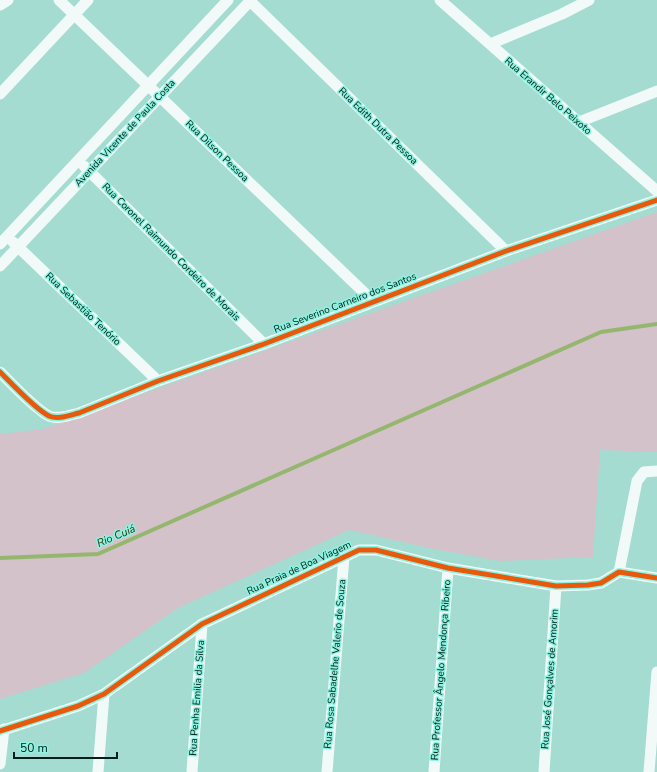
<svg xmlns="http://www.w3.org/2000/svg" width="657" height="772" font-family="'Nunito Sans',sans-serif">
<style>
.green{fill:#d3c2c9}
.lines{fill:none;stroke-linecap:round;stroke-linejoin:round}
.stream{stroke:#95b66e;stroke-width:4}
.minor{stroke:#f1faf8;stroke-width:11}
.cycleway-casing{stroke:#8df3e0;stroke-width:8}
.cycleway{stroke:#e8590c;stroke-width:5}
.labels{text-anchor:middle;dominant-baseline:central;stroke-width:3;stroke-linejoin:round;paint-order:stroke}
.street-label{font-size:10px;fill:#001f1a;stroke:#8df3e0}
.water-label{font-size:11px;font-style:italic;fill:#2d370d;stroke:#8df3e0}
</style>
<rect width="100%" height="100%" fill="#a4dcd1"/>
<path class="green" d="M657,212V452L600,450L593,557L500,561L434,549L349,530L178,608L84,673L0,699V434L43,429Z"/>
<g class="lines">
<path class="stream" d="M0,558L98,554L601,332L657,324"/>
<path class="minor" d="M59,0L374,302
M249,0L506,251
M440,0L657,191
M0,5L8,0
M490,44L562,14L589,0
M0,94L88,0
M579,122L657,91
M84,166L264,344
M13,242L158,381
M0,244L228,0
M0,266L251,0
M0,372C11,383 36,410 49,416C58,420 70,415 79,413L158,381L264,344L506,251L657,200
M619,572L637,481L644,472L657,471
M0,731L78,706L104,694L202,624L359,550H376L448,568L556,586L588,585L601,583L619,572L657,578
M0,764L4,729
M98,772L104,694
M192,772L202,624
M327,772L344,557
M434,772L448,568
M544,772L556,586
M649,772L657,672"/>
<g class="cycleway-casing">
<path id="cycleway" d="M0,372C11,383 36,410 49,416C58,420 70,415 79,413L158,381L264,344L506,251L657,200
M0,731L78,706L104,694L202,624L359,550H376L448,568L556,586L588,585L601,583L619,572L657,578"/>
</g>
<use href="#cycleway" class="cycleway"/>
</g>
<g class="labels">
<g class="street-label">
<text transform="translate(548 96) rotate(41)">Rua Erandir Belo Peixoto</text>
<text transform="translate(378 126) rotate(44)">Rua Edith Dutra Pessoa</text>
<text transform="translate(125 133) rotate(-47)">Avenida Vicente de Paula Costa</text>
<text transform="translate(217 151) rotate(44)">Rua Dilson Pessoa</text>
<text transform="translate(171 252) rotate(45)">Rua Coronel Raimundo Cordeiro de Morais</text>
<text transform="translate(345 303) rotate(-21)">Rua Severino Carneiro dos Santos</text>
<text transform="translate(83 309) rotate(44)">Rua Sebastião Tenório</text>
<text transform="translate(299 568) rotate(-25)">Rua Praia de Boa Viagem</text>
<text transform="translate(335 664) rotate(-85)">Rua Rosa Sabadelhe Valerio de Souza</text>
<text transform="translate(441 670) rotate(-86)">Rua Professor Ângelo Mendonça Ribeiro</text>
<text transform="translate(550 679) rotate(-86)">Rua José Gonçalves de Amorim</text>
<text transform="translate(197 698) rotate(-86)">Rua Penha Emilia da Silva</text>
</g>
<g class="water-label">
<text transform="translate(116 536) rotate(-23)">Rio Cuiá</text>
</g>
</g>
<path d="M14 752v6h103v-6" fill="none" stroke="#001f1a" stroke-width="2"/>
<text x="20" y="752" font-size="12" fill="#001f1a" stroke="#8df3e0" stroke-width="3" paint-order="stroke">50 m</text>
</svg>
